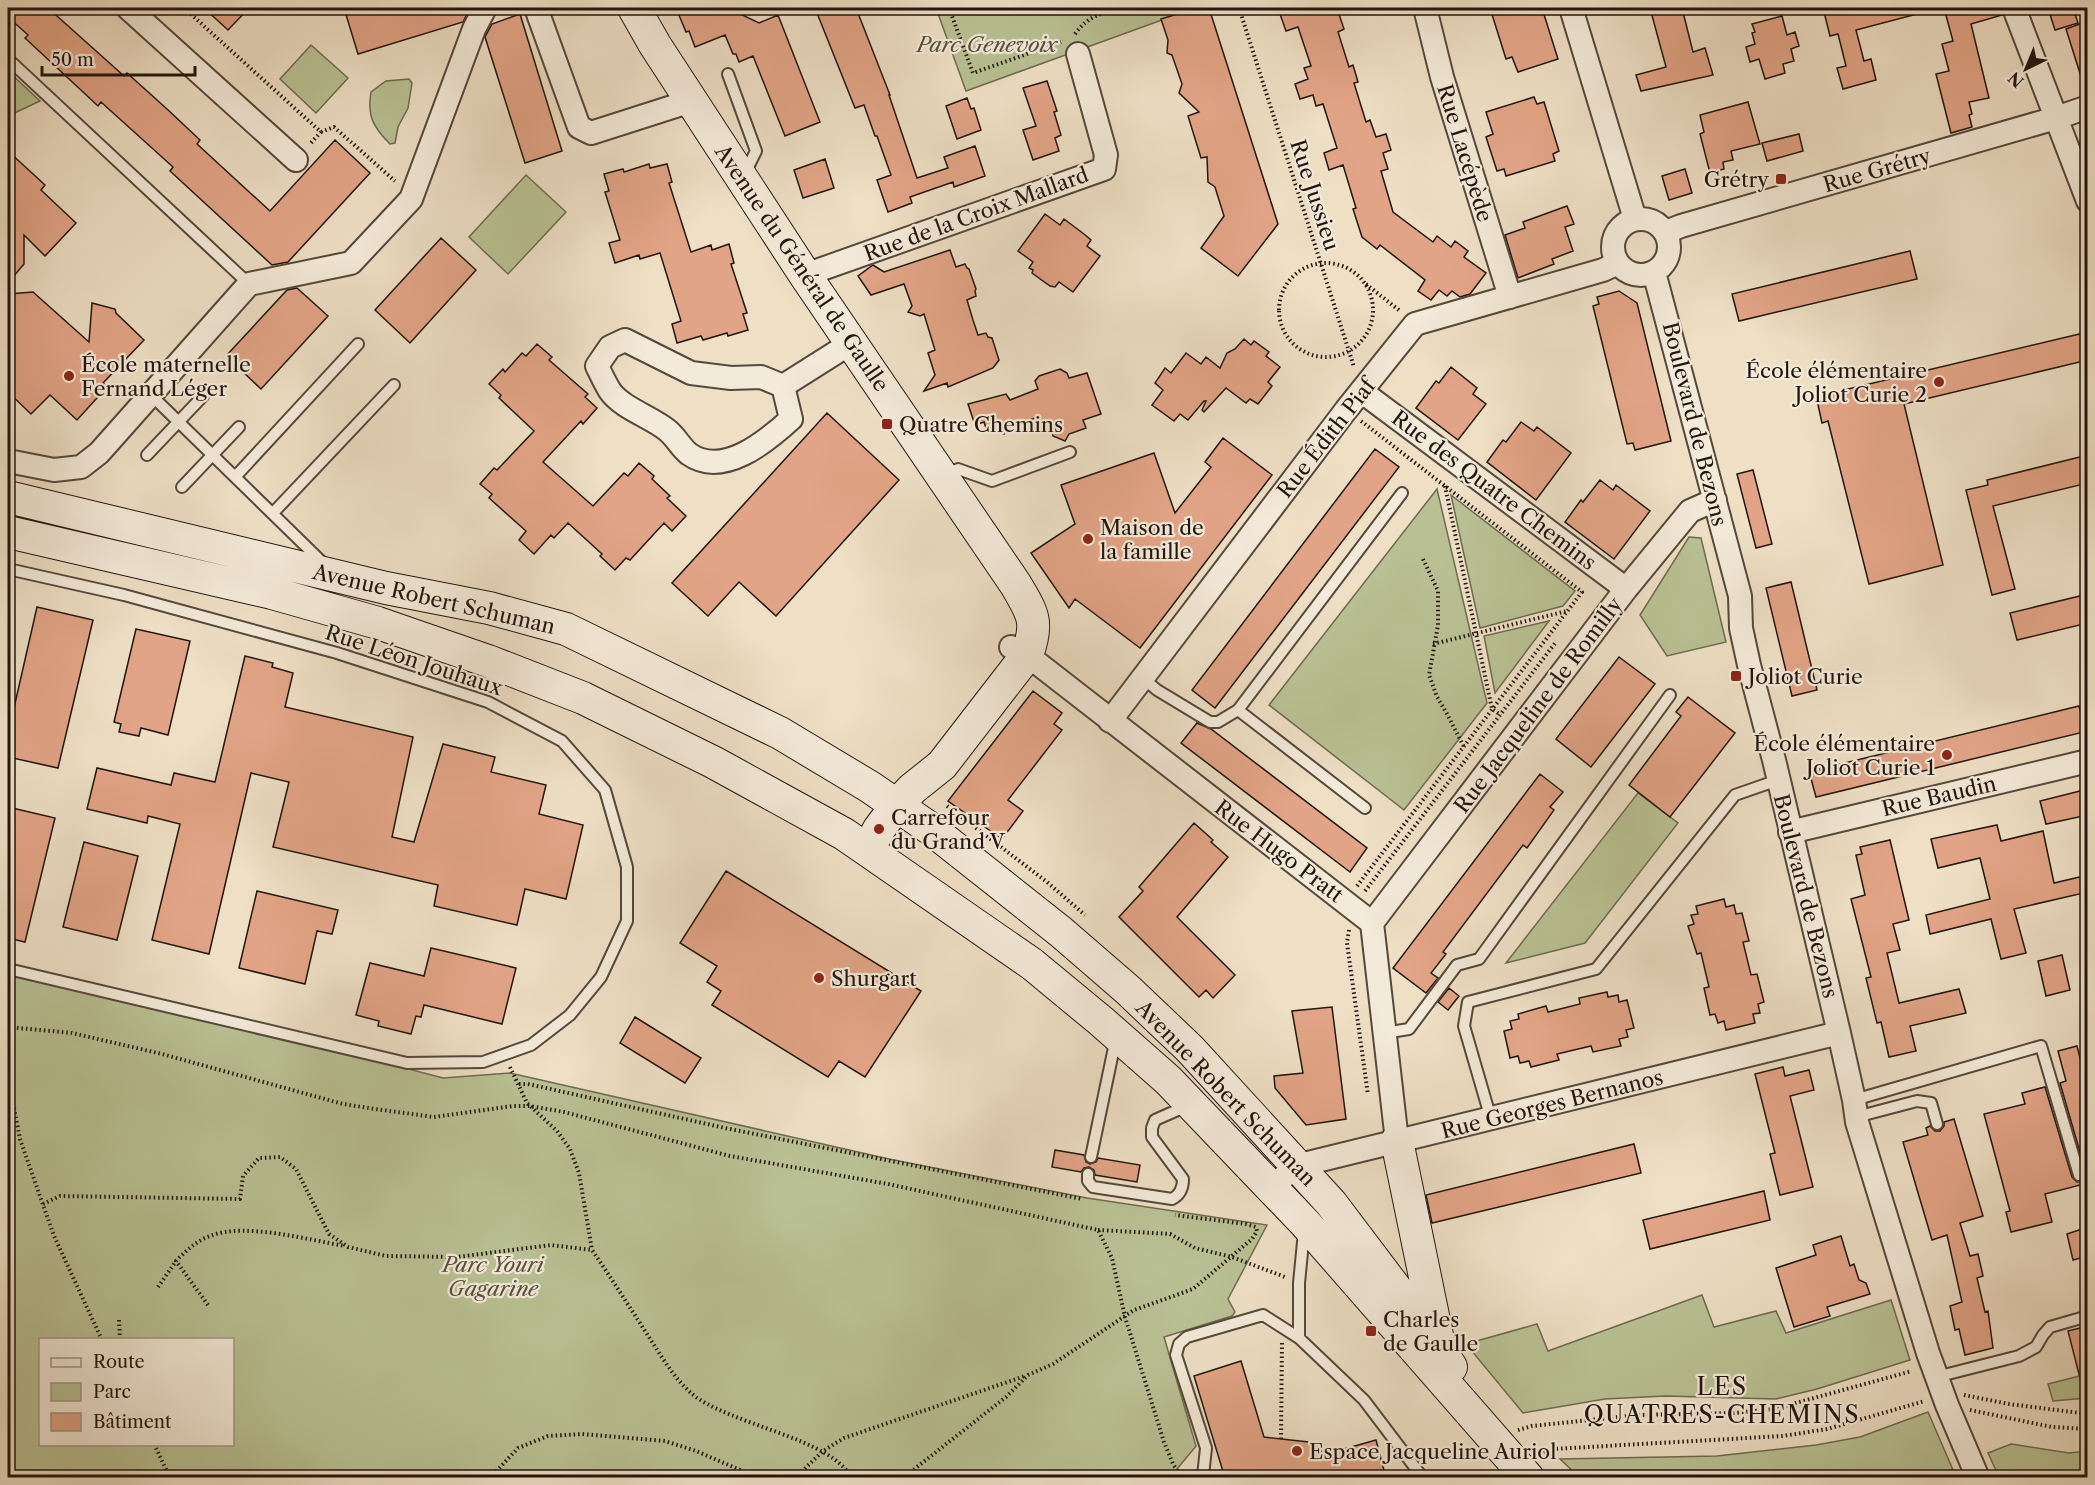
<svg xmlns="http://www.w3.org/2000/svg" width="2095" height="1485" font-family="'Libre Caslon Text',serif">
<style>
.green{fill:#b9c194;stroke:#6e6b52;stroke-width:1.5;fill-rule:evenodd}
.building{fill:#e2a486;stroke:#22150f;stroke-width:1.5}
.lines{fill:none;stroke-linecap:round;stroke-linejoin:round}
.lane-casing{stroke:#55483c;stroke-width:14}
.street-casing{stroke:#55483c;stroke-width:26}
.secondary-casing{stroke:#22150f;stroke-width:34}
.path{stroke:#22150f;stroke-width:4;stroke-dasharray:1.5 3;stroke-linecap:butt}
.lane{stroke:#f4ead9;stroke-width:10}
.street{stroke:#f4ead9;stroke-width:22}
.secondary{stroke:#f4ead9;stroke-width:32}
.poi-dot{fill:#8f2418;stroke:#f4ead9;stroke-width:2}
.labels{text-anchor:middle;dominant-baseline:central;stroke-width:4.5;stroke-linejoin:round;paint-order:stroke}
.park-label{font-size:21px;font-style:italic;fill:#57513e;stroke:#f4ead9}
.street-label{font-size:21px;fill:#22150f;stroke:#f4ead9}
.poi-label{font-size:21px;fill:#22150f;stroke:#f4ead9;text-anchor:start}
.quarter-label{font-size:24px;letter-spacing:1.5px;fill:#22150f;stroke:#f4ead9}
</style>
<rect width="100%" height="100%" fill="#eedfc5"/>
<filter id="stains"><feTurbulence type="fractalNoise" baseFrequency=".00333" numOctaves="4"/><feColorMatrix values="0 0 0 0 .2 0 0 0 0 .09 0 0 0 0 .02 0 0 0 .5 -.17"/></filter>
<radialGradient id="worn" r=".72"><stop offset=".6" stop-color="#630" stop-opacity="0"/><stop offset="1" stop-color="#630" stop-opacity=".3"/></radialGradient>
<path class="green" d="M936,8H1195L966,91Z
M311,45L348,78L316,113L280,79Z
M8,71L40,101L8,116Z
M409,79L412,83L408,108L398,127L395,143L390,144C373,127 367,116 371,92L386,81Z
M526,175L566,212L508,274L469,237Z
M1437,489L1487,703L1404,810L1269,705Z
M1451,495L1575,591L1563,606L1480,628Z
M1689,537L1701,538L1726,642L1667,656L1640,615Z
M1549,621L1495,693L1484,636Z
M1638,793L1678,823L1585,943L1506,963Z
M8,974L263,1031L443,1078L510,1073L889,1159L1087,1198L1267,1225L1228,1299L1235,1312L1232,1316L1164,1337L1196,1446L1177,1469L1186,1477L8,1478ZM40,1340H232V1444H40Z
M1702,1295L1714,1327L1776,1311L1786,1333L1891,1300L1910,1360L1817,1389L1776,1399L1665,1396L1605,1399L1523,1413L1466,1344L1537,1324L1548,1351Z
M2087,1374V1398L2053,1401L2048,1384Z
M1928,1412L1953,1470L1927,1477H1579L1560,1459L1717,1456L1816,1445L1860,1437Z
M2011,1444L2069,1453L2087,1451V1477H1999L1988,1453Z"/>
<path class="building" d="M8,8H48L124,76L127,73L167,109L200,140L197,144L270,211L335,140L370,173L288,262L272,265L170,171L173,167L101,102L98,106L25,38L28,35L8,17Z
M204,8H249L228,30Z
M344,8H470L463,22L358,54Z
M676,8H734L736,12L759,23L778,15L820,122L785,136L753,56L739,62L736,54H733L725,35L695,47L689,31L686,32Z
M815,8H856L890,95H889L917,178L948,168L944,157L975,146L985,176L954,187L953,182L910,197L912,203L888,212L877,180L891,175L877,136H875L864,105L855,108Z
M1197,8H1209L1278,224L1238,276L1201,248L1224,216L1215,187L1208,182L1207,157L1201,158L1188,116L1199,112L1179,93L1182,84L1172,55L1167,53L1168,40L1161,19Z
M1300,8H1337L1344,29L1338,32L1349,67L1353,65L1358,82L1354,83L1366,122L1370,120L1376,137L1386,134L1391,150L1383,153L1388,169L1381,171L1393,212L1433,242L1437,236L1451,247L1455,241L1468,251L1464,257L1486,273L1470,294L1460,297L1452,291L1447,296L1439,290L1431,300L1418,291L1425,280L1380,245L1377,249L1362,237L1353,209L1356,208L1343,165L1329,170L1324,153L1337,148L1323,104L1316,106L1313,95L1300,99L1295,84L1308,79L1304,68L1311,66L1298,27L1286,31L1280,14Z
M1490,8H1542L1558,59L1518,72L1512,57L1506,59Z
M1650,8H1682L1693,52L1705,48L1713,75L1641,91L1636,75L1666,67Z
M1823,8H1920L1921,13L1856,30L1864,61L1871,59L1876,80L1843,89L1837,68L1846,66L1838,34L1830,36Z
M1944,8H2001L2002,15L1971,24L1989,98L1969,102L1972,114L1969,115L1972,127L1951,133L1936,74L1949,71L1942,44L1953,41Z
M2048,8H2073L2078,23L2055,30Z
M520,14L562,151L525,163L485,37L492,24Z
M1782,16L1787,35L1795,32L1799,46L1791,49L1794,61L1783,64L1785,73L1765,79L1759,59L1750,62L1746,47L1755,44L1752,33L1755,32L1752,24Z
M2088,21V85L2084,86L2066,29Z
M1047,81L1057,111L1054,112L1061,135L1055,138L1059,151L1033,160L1023,130L1036,126L1023,88Z
M1534,97L1537,104L1544,102L1559,151L1553,154L1555,161L1506,176L1504,169L1497,171L1486,137L1493,134L1486,112Z
M967,98L971,109L974,108L981,130L957,139L946,106Z
M1748,102L1760,144L1731,151L1733,160L1723,162L1724,169L1710,173L1700,134L1704,132L1700,115Z
M1799,134L1803,151L1767,161L1762,143Z
M8,151L45,185L41,190L76,223L45,256L24,235V264L8,283Z
M825,159L834,188L803,198L794,170Z
M649,164L650,168L667,164L672,182L669,183L691,252L711,245L712,250L729,244L734,263L731,264L747,313L743,314L748,330L728,336L727,333L703,340L701,336L677,343L672,324L681,321L660,253L640,259L639,255L615,263L609,243L620,240L605,192L609,191L604,174L623,169L624,172Z
M1685,169L1692,193L1669,200L1662,176Z
M1567,206L1574,224L1565,227L1573,251L1552,259L1554,264L1518,278L1505,235L1525,228L1523,222Z
M1045,214L1060,225L1064,219L1084,234L1091,240L1087,246L1100,256L1073,292L1059,282L1055,287L1050,286L1032,273L1033,270L1029,268L1033,262L1018,251Z
M441,238L476,270L410,343L375,310Z
M950,250L956,267L965,264L967,268L969,269L976,289L975,291L976,296L967,300L973,320L978,335L986,333L988,337L992,338L999,360L993,368L948,387L947,383L924,391L935,375L928,353L935,350L924,314L920,316L908,312L912,306L904,284L871,295L858,276L873,265L884,272Z
M1910,251L1917,279L1739,321L1732,294Z
M297,288L328,316L261,389L226,356L287,290Z
M1619,291L1637,303L1671,441L1635,450L1633,443L1627,444L1593,306L1599,304L1597,297Z
M33,292L89,342L92,303L115,309L116,313L144,340L103,383L107,387L77,420L50,395L31,414L8,392V294Z
M2088,332V360L1904,404L1943,565L1869,584L1828,421L1822,423L1817,400L1828,398L1827,394Z
M1244,339L1251,345L1254,341L1269,352L1266,356L1280,367L1268,382L1272,386L1258,404L1250,399L1246,403L1226,388L1204,412L1202,410L1206,401H1204L1188,420L1180,414L1174,421L1152,405L1163,390L1155,383L1165,368L1171,373L1186,353L1201,364L1206,357L1220,368L1227,353L1235,349Z
M537,344L552,357L549,360L588,394L585,397L597,408L583,424L581,421L543,462L593,506L624,473L628,476L639,463L654,476L652,479L670,496L667,498L686,516L672,531L664,523L630,560L626,558L615,570L600,556L602,554L568,523L554,538L551,535L534,554L519,540L526,531L489,498L492,494L480,484L494,468L497,470L534,431L499,398L501,395L489,384L503,369L505,372L522,353L526,356Z
M1451,367L1477,388L1473,394L1486,404L1458,440L1416,408L1436,381L1439,383Z
M1060,369L1067,373L1069,378L1087,373L1101,414L1083,420L1086,428L1069,434L1065,441L1053,436L1051,430L1044,433L1038,417L1007,428L1004,434L994,429L987,431L984,422L975,425L968,404L1006,394L1010,400L1038,389L1035,381L1039,376Z
M827,413L899,480L776,616L739,582L708,616L672,583Z
M1521,422L1534,431L1537,427L1571,453L1536,500L1487,462L1503,440L1506,442Z
M1223,438L1272,475L1140,648L1075,599L1069,608L1031,553L1075,524L1061,485L1154,453L1175,513L1211,467L1205,462Z
M1375,449L1399,467L1215,708L1192,690Z
M2088,455V483L1993,506L2015,589L1992,595L1966,490L1988,485L1987,480Z
M1753,470L1772,544L1756,548L1737,474Z
M1600,480L1613,490L1616,485L1650,511L1614,559L1565,522L1581,500L1583,502Z
M1791,582L1817,690L1792,696L1766,588Z
M2088,594V623L2017,640L2010,613Z
M37,607L93,620L58,768L8,757V734Z
M136,629L190,641L168,735L141,728L139,736L119,732L121,724L114,722Z
M245,656L273,663L272,667L293,673L285,707L413,737L392,837L414,842L443,744L495,757L491,772L546,785L539,814L583,825L566,899L525,889L517,925L434,906L438,885L273,847L289,782L251,773L209,954L152,940L180,824L148,816L147,823L87,809L97,768L171,785L174,773L215,782Z
M1619,657L1655,684L1591,767L1556,739Z
M1033,691L1062,713L1054,724L1062,730L1008,800L1023,811L1002,839L948,801Z
M1688,697L1735,733L1670,817L1629,785L1681,716L1676,712Z
M2079,706L2080,710L2088,708V731L1816,797L1810,775L1821,772L1820,769Z
M1197,723L1211,729L1367,848L1350,872L1181,743Z
M1540,774L1563,792L1550,807L1554,810L1527,848L1523,845L1443,952L1446,954L1431,973L1438,978L1426,993L1393,968Z
M2088,789V815L2046,824L2040,801Z
M8,807L55,818L25,942L8,938Z
M1194,823L1213,840L1211,842L1228,857L1177,917L1235,975L1213,998L1206,990L1199,997L1119,917L1143,891L1139,887Z
M1997,825L2001,841L2043,831L2054,883L2088,875V892L2014,909L2026,953L2001,959L1991,919L1930,934L1926,915L1990,899L1980,858L1938,868L1931,839Z
M1890,840L1909,920L1893,924L1900,950L1887,953L1899,1003L1959,989L1966,1013L1910,1026L1916,1051L1889,1057L1881,1022L1877,1023L1866,978L1871,977L1851,899L1865,895L1856,855L1862,854L1860,847Z
M84,842L138,856L117,940L63,927Z
M726,871L921,991L865,1077L839,1061L828,1077L712,1005L721,991L707,982L717,966L680,943Z
M257,891L338,910L332,934L317,931L305,984L239,968Z
M1724,899L1726,907L1734,905L1736,914L1742,913L1749,941L1743,942L1751,975L1757,974L1764,1002L1758,1004L1760,1013L1753,1014L1755,1023L1726,1030L1724,1021L1718,1023L1715,1014L1710,1015L1704,988L1709,987L1701,953L1697,954L1688,926L1694,924L1691,915L1698,914L1696,906Z
M431,948L516,968L502,1024L424,1005L421,1017L416,1016L411,1034L378,1026L379,1021L356,1015L370,963L424,976Z
M2062,955L2070,990L2046,996L2038,961Z
M1449,988L1459,996L1448,1010L1438,1002Z
M1607,992L1608,997L1618,995L1619,1002L1627,1000L1634,1028L1626,1030L1628,1037L1619,1039L1621,1046L1593,1052L1591,1046L1557,1054L1559,1060L1531,1067L1529,1061L1520,1063L1518,1056L1510,1058L1504,1031L1512,1029L1510,1021L1519,1019L1518,1014L1546,1006L1548,1012L1580,1004L1579,998Z
M1332,1007L1346,1119L1306,1125L1275,1088L1274,1076L1303,1073L1292,1011Z
M635,1017L701,1058L685,1083L620,1043Z
M2077,1046L2082,1066L2088,1065V1183L2045,1194L2052,1222L2011,1232L2006,1212L2010,1211L1984,1114L2025,1104L2022,1093L2045,1087L2072,1177L2077,1182L2084,1181L2086,1173L2060,1083L2066,1081L2058,1051Z
M1783,1067L1785,1076L1809,1070L1814,1090L1790,1096L1813,1187L1780,1195L1770,1154L1775,1153L1755,1074Z
M1954,1119L1983,1216L1960,1223L1970,1256L1978,1254L1983,1276L1977,1278L1985,1312L1988,1311L1993,1348L1965,1355L1959,1329L1955,1330L1950,1306L1962,1302L1947,1235L1932,1240L1903,1142L1928,1135L1926,1128L1930,1126L1935,1131H1940L1944,1126V1122Z
M1634,1144L1641,1173L1432,1223L1426,1195Z
M1055,1150L1084,1155L1086,1162L1090,1164L1096,1162L1098,1158L1140,1165L1137,1182L1095,1175L1094,1170L1089,1167L1084,1168L1081,1172L1052,1167Z
M1764,1191L1770,1220L1650,1249L1643,1220Z
M2088,1227V1256L2073,1260L2067,1234Z
M1841,1236L1850,1266L1854,1264L1859,1280L1866,1283L1870,1294L1827,1307L1830,1316L1794,1327L1776,1268L1816,1255L1813,1245Z
M2088,1326V1385L2082,1386L2068,1331Z
M1241,1361L1264,1437L1318,1443L1323,1455L1376,1440L1386,1478H1225L1194,1376Z"/>
<g class="lines">
<g class="lane-casing">
<path id="lane" d="M8,59L249,284
M728,74L756,151L745,173
M151,395L324,564
M147,455L203,396
M946,475L958,469L992,481L1070,452
M235,477L358,344
M182,487L239,427
M273,513L394,385
M8,569L124,595L337,653L488,702L562,741L605,790L627,867V921L601,977L570,1015L531,1045L483,1062L407,1063L8,969
M1143,678L1157,690L1210,722H1218L1238,710L1402,493
M1238,710L1365,808
M1384,1033L1409,1029L1457,965L1479,959L1670,695
M1854,1100L2041,1046L2079,1175
M1856,1117L1917,1101L1931,1103L1937,1124
M1491,1119L1464,1026L1468,1002L1596,969L1735,795L1778,780
M1091,1157L1116,1038
M1088,1174V1181L1093,1187L1172,1199C1180,1195 1183,1188 1183,1179L1152,1137V1128L1155,1120L1189,1105
M1304,1232L1299,1283V1338L1364,1400L1423,1478
M1936,1377L2019,1356L2036,1347L2043,1335L2050,1327L2088,1316
M1203,1476L1206,1448L1176,1355L1179,1344L1187,1337L1263,1315L1299,1338"/>
</g>
<g class="street-casing">
<path id="street" d="M128,8L296,160
M536,8L579,127L591,133L691,101
M1425,8L1442,77L1510,297
M1571,8L1635,219
M2014,8L2088,201
M1613 247a28 28 0 1 1 56 0a28 28 0 1 1-56 0Z
M1666,232L1681,226L2056,118L2088,107
M1654,272L1740,596L1741,628L1749,665L1774,760L1839,1033L1854,1100L1857,1122L1928,1353L1947,1405L1978,1478
M805,275L1104,169L1106,155L1078,54
M625,340L691,373L731,378L761,377L783,386L791,419C767,441 723,478 689,454C681,448 676,437 667,430C651,417 622,408 610,391C605,383 601,374 597,366L610,347Z
M783,386L851,343
M1361,391L1626,589
M8,461L54,470L81,467L99,453L249,284L351,263L411,199L474,29L485,8
M1011,647L1027,655L1372,923L1397,1141
M1110,721L1346,410L1415,324L1603,270L1618,263
M1790,832L2088,761
M1372,923L1626,589L1690,511L1715,500
M1272,1187L1296,1166L1839,1033"/>
</g>
<g class="secondary-casing">
<path id="secondary" d="M634,8L655,45L805,275L1016,585C1033,614 1039,622 1027,655L942,765L912,789L897,805L879,829L868,850
M8,497L386,588L489,608L566,629L780,733L870,787L931,829L1061,932L1128,990L1190,1049L1331,1203L1421,1322L1451,1367
M8,532L272,593L378,623L488,661L583,698L713,762L844,834L1032,964L1101,1021L1168,1080L1305,1223L1528,1478
M1397,1141L1438,1340"/>
</g>
<path class="path" d="M184,8L321,132L309,145
M949,8L973,73L1061,42
M1239,8L1354,367
M1075,34C1088,16 1100,14 1120,8
M321,132L334,127L395,181
M1279 310a47 47 0 1 1 94 0a47 47 0 1 1-94 0Z
M1366,284L1400,311
M1445,486L1492,709L1501,715
M1423,559L1438,591V625L1429,675L1437,697L1446,712L1464,747
M1433,644L1567,611
M947,806L1047,882L1085,915
M1357,886L1582,592L1361,421
M1365,891L1556,642
M1349,930L1347,943L1368,1095
M8,1027L72,1033L162,1054L343,1104L375,1109L434,1117L513,1106H530L564,1112L730,1156L888,1184L1098,1230L1112,1258L1125,1317L1164,1442L1173,1464L1182,1478
M510,1067L527,1103L557,1131L570,1149L579,1173L592,1250
M8,1077L20,1139L54,1236L102,1340
M519,1084H528L725,1128L1082,1199
M43,1204L60,1196L240,1199L243,1176L259,1158L280,1157L296,1169L329,1234L348,1247L386,1256L457,1257L551,1245L592,1250C611,1278 629,1306 647,1334C660,1354 673,1377 691,1393C728,1425 833,1438 851,1478
M1098,1230L1170,1234L1195,1248L1232,1257L1285,1277
M158,1287L176,1261
M208,1305L176,1261C186,1251 196,1241 210,1236C244,1222 309,1240 345,1246
M119,1320L120,1340
M1964,1395L2009,1404L2088,1414
M1970,1410L2052,1427L2088,1429
M1518,1430L1532,1426L1638,1415L1734,1413L1774,1409L1912,1371
M1281,1439L1282,1343
M154,1444L170,1478
M1540,1455L1552,1449L1783,1436L1827,1429L1925,1401
M490,1478L518,1448L548,1436L582,1434L665,1441L696,1451L745,1472L768,1478
M795,1478L823,1451L844,1438L1025,1376
M903,1478L1006,1397L1028,1375L1053,1364L1134,1310L1193,1289L1252,1239L1257,1231L1256,1227L1246,1224L1175,1215"/>
<use href="#lane" class="lane"/>
<use href="#street" class="street"/>
<use href="#secondary" class="secondary"/>
</g>
<g class="poi-dot">
<rect x="1775" y="173" width="12" height="12" rx="3"/>
<circle cx="69" cy="376" r="6"/>
<circle cx="1939" cy="382" r="6"/>
<rect x="881" y="418" width="12" height="12" rx="3"/>
<circle cx="1088" cy="539" r="6"/>
<rect x="1730" y="670" width="12" height="12" rx="3"/>
<circle cx="1947" cy="755" r="6"/>
<circle cx="879" cy="829" r="6"/>
<circle cx="819" cy="978" r="6"/>
<rect x="1365" y="1325" width="12" height="12" rx="3"/>
<circle cx="1297" cy="1451" r="6"/>
</g>
<g class="labels">
<g class="park-label">
<text x="987" y="44">Parc Genevoix</text>
<text x="493" y="1264">Parc Youri<tspan x="493" dy="24">Gagarine</tspan></text>
</g>
<g class="street-label">
<text transform="translate(1465 153) rotate(73)">Rue Lacépède</text>
<text transform="translate(1877 170) rotate(-16)">Rue Grétry</text>
<text transform="translate(1315 195) rotate(72)">Rue Jussieu</text>
<text transform="translate(976 214) rotate(-20)">Rue de la Croix Mallard</text>
<text transform="translate(802 268) rotate(56)">Avenue du Général de Gaulle</text>
<text transform="translate(1695 424) rotate(76)">Boulevard de Bezons</text>
<text transform="translate(1326 438) rotate(-52)">Rue Édith Piaf</text>
<text transform="translate(1494 490) rotate(37)">Rue des Quatre Chemins</text>
<text transform="translate(434 599) rotate(13)">Avenue Robert Schuman</text>
<text transform="translate(414 660) rotate(18)">Rue Léon Jouhaux</text>
<text transform="translate(1538 705) rotate(-53)">Rue Jacqueline de Romilly</text>
<text transform="translate(1939 796) rotate(-13)">Rue Baudin</text>
<text transform="translate(1279 851) rotate(37)">Rue Hugo Pratt</text>
<text transform="translate(1806 896) rotate(76)">Boulevard de Bezons</text>
<text transform="translate(1226 1093) rotate(46)">Avenue Robert Schuman</text>
<text transform="translate(1552 1104) rotate(-14)">Rue Georges Bernanos</text>
</g>
<g class="poi-label">
<text x="1769" y="179" text-anchor="end">Grétry</text>
<text x="81" y="364">École maternelle<tspan x="81" dy="24">Fernand Léger</tspan></text>
<text x="1927" y="370" text-anchor="end">École élémentaire<tspan x="1927" dy="24">Joliot Curie 2</tspan></text>
<text x="899" y="424">Quatre Chemins</text>
<text x="1100" y="527">Maison de<tspan x="1100" dy="24">la famille</tspan></text>
<text x="1748" y="676">Joliot Curie</text>
<text x="1935" y="743" text-anchor="end">École élémentaire<tspan x="1935" dy="24">Joliot Curie 1</tspan></text>
<text x="891" y="817">Carrefour<tspan x="891" dy="24">du Grand V</tspan></text>
<text x="831" y="978">Shurgart</text>
<text x="1383" y="1319">Charles<tspan x="1383" dy="24">de Gaulle</tspan></text>
<text x="1309" y="1451">Espace Jacqueline Auriol</text>
</g>
<g class="quarter-label">
<text x="1722" y="1386">LES<tspan x="1722" dy="28">QUATRES-CHEMINS</tspan></text>
</g>
</g>
<rect width="2095" height="1485" fill="none" stroke="#eedfc5" stroke-width="30"/>
<rect x="9" y="9" width="2077" height="1467" fill="none" stroke="#22150f" stroke-width="3"/>
<rect x="15" y="15" width="2065" height="1455" fill="none" stroke="#22150f" stroke-width="1.5"/>
<rect x="39" y="1338" width="195" height="108" fill="#f4ead9" stroke="#a09588" stroke-width="1.5"/>
<rect x="51" y="1358" width="30" height="9" fill="#f4ead9" stroke="#a09588" stroke-width="1.5"/>
<text x="93" y="1368" font-size="18" fill="#22150f">Route</text>
<rect x="51" y="1383" width="30" height="18" fill="#b9c194" stroke="#a09588" stroke-width="1.5"/>
<text x="93" y="1398" font-size="18" fill="#22150f">Parc</text>
<rect x="51" y="1413" width="30" height="18" fill="#e2a486" stroke="#a09588" stroke-width="1.5"/>
<text x="93" y="1428" font-size="18" fill="#22150f">Bâtiment</text>
<g transform="translate(2026 69) rotate(223)" stroke="#f4ead9" stroke-width="4.5" paint-order="stroke">
<path d="M0-4.5L10 22L0 15L-10 22Z" fill="#22150f"/>
<text y="-9" font-size="16" font-weight="bold" text-anchor="middle" fill="#22150f">N</text>
</g>
<path d="M42 66v9h153v-9" fill="none" stroke="#22150f" stroke-width="3"/>
<text x="51" y="66" font-size="18" fill="#22150f" stroke="#f4ead9" stroke-width="4.5" paint-order="stroke">50 m</text>
<rect width="100%" height="100%" filter="url(#stains)"/>
<rect width="100%" height="100%" fill="url(#worn)"/>
</svg>
